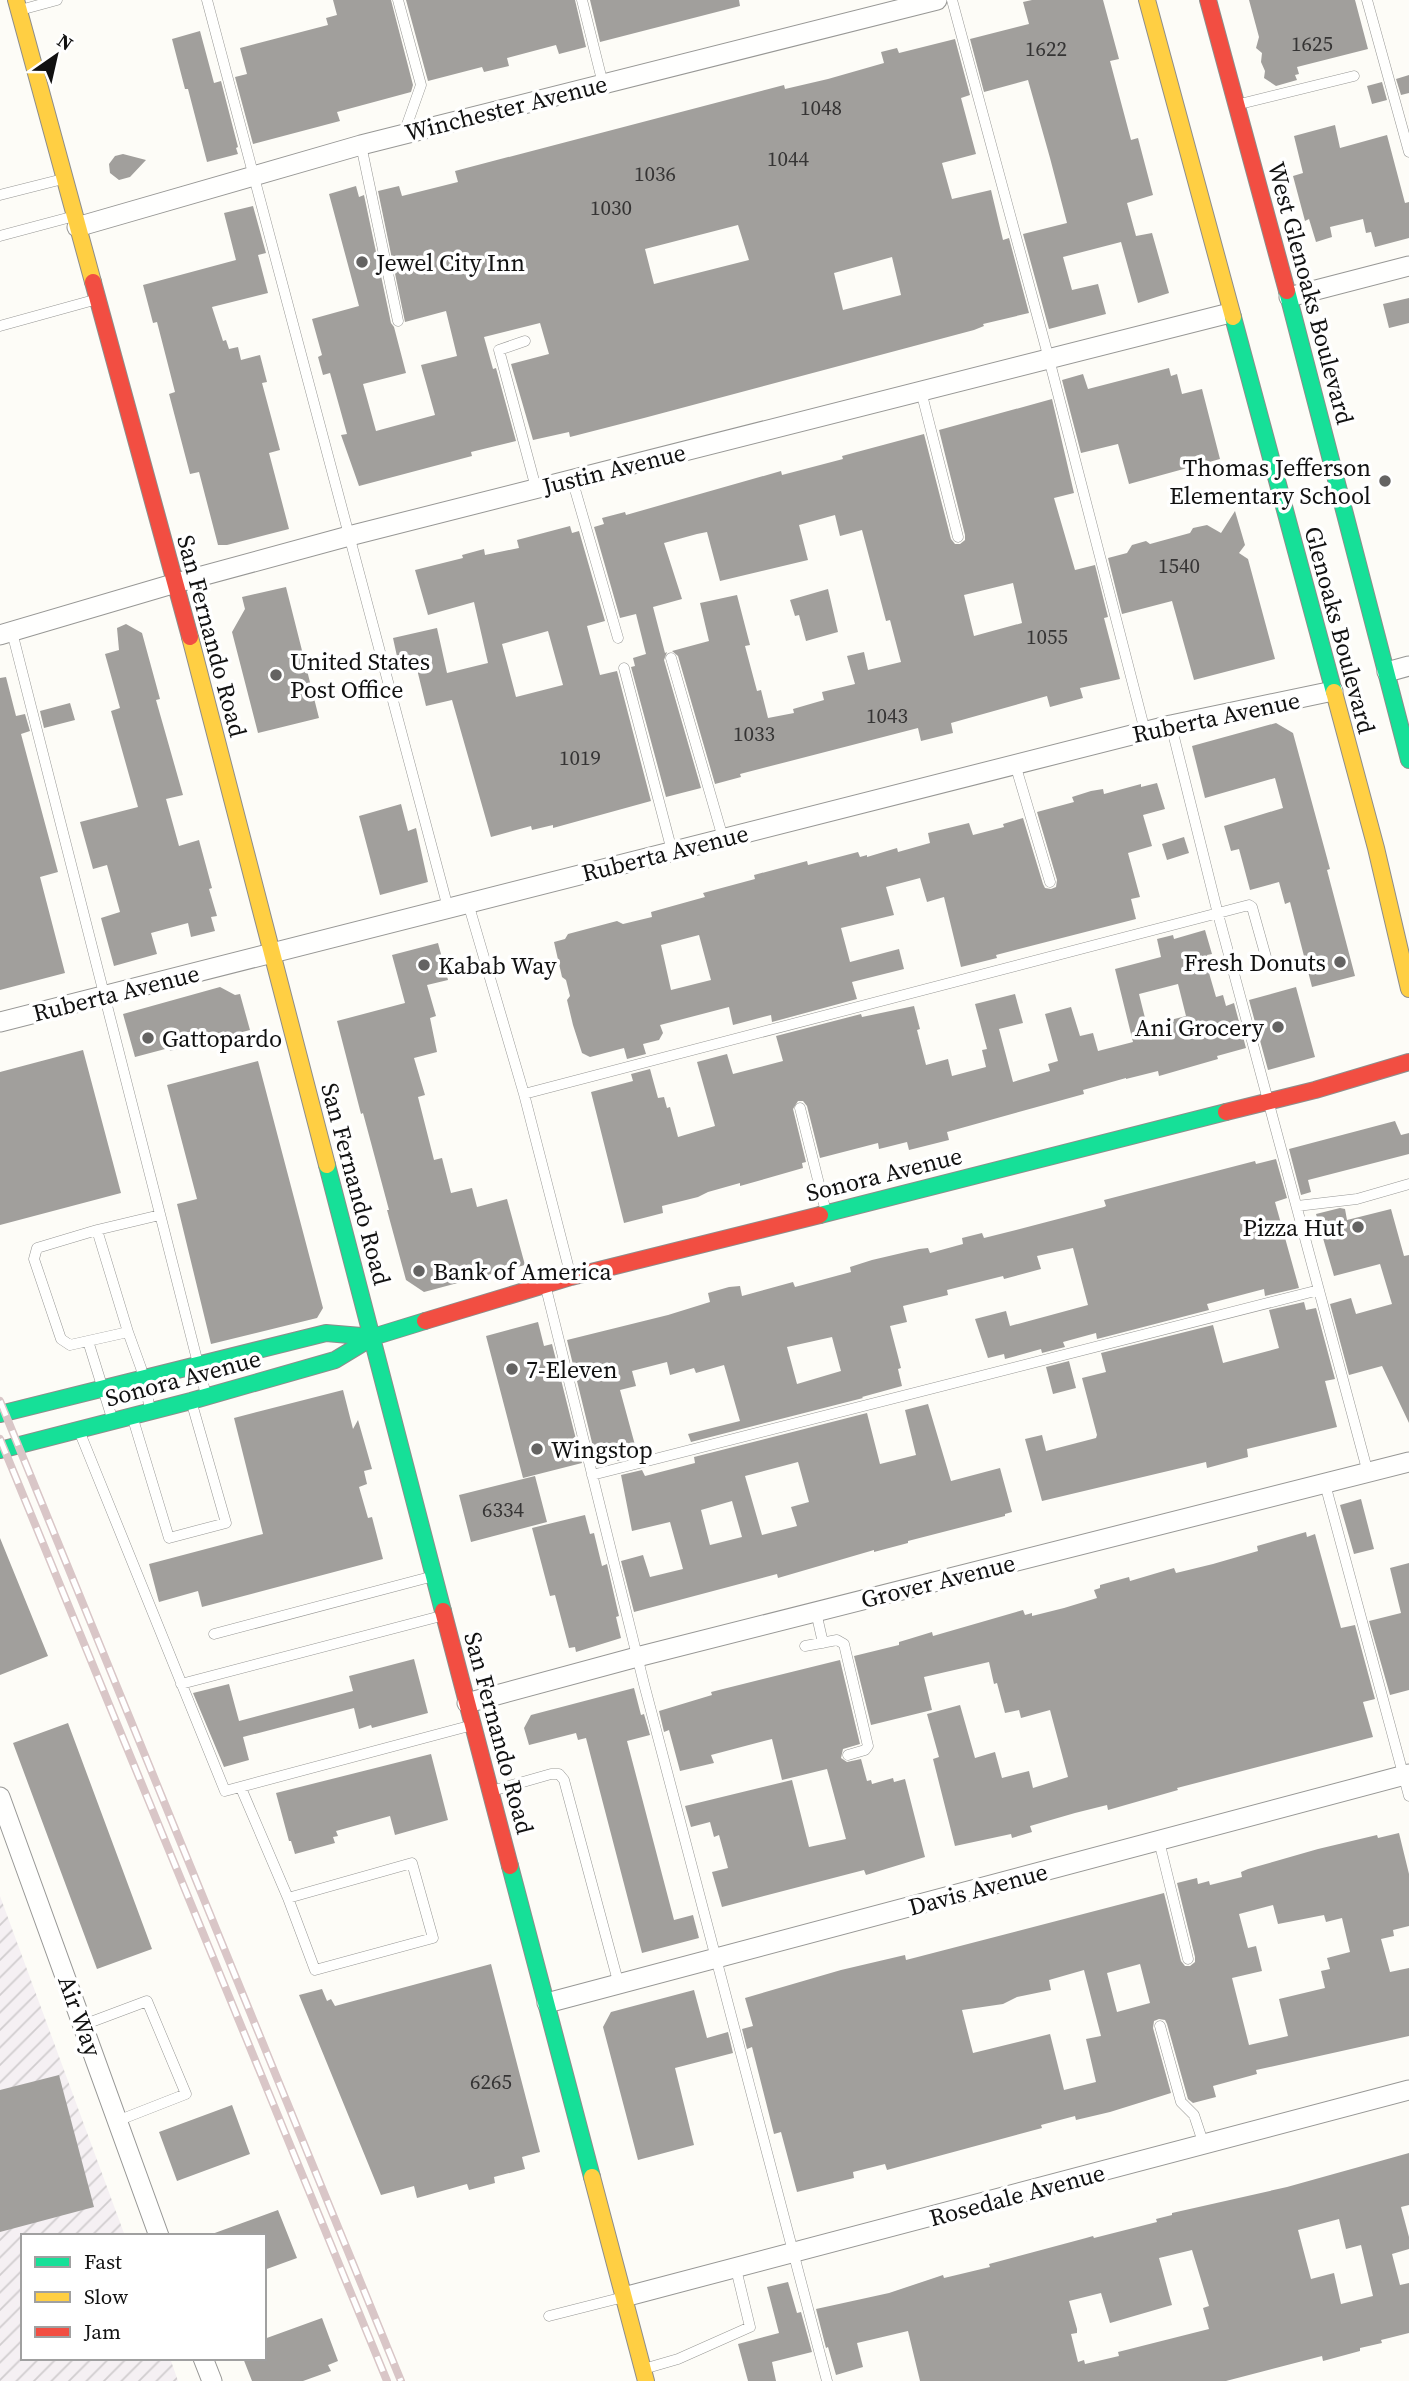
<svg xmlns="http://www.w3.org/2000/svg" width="1409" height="2381" font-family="'Source Serif 4',serif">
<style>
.industrial{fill:url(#industrial-furrows)}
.building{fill:#a19f9c;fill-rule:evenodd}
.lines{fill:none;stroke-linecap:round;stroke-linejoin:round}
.lane-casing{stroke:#979795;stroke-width:11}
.street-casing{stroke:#979795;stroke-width:21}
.fast-casing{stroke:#8e8d8b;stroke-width:18}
.slow-casing{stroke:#8e8d8b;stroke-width:18}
.jam-casing{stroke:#8e8d8b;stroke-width:18}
.lane{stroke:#fffffe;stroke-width:10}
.street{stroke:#fffffe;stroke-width:19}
.fast{stroke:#16e098;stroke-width:16}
.slow{stroke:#ffcf43;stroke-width:16}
.jam{stroke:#f24e42;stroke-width:16}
.rail-casing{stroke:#d9c6c7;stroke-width:8}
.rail{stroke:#fff;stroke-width:5;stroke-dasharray:16;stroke-linecap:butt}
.poi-dot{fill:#646362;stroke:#fff;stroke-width:2.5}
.labels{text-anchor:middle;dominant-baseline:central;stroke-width:7;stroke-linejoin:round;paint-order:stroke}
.number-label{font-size:21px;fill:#353434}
.street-label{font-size:24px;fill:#111;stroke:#fff}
.poi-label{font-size:24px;fill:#111;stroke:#fff;text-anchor:start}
</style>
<defs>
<pattern id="industrial-furrows" width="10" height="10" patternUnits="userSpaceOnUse" patternTransform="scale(1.75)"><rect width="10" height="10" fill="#f5f0f3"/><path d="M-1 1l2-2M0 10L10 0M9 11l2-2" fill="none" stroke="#d1cdcf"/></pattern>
</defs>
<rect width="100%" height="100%" fill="#fdfcf7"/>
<path class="industrial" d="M0,1896L125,2236H23V2358H170L178,2381H0Z"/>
<path class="building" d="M333,0H391L413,85L411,92L337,112L340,121L253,144L235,77L247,74L240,48L328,25L326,18L337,15Z
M406,0H575L586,47L559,54L556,45L507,58L509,66L484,72L482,67L428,81Z
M590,0H739L740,6L600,42Z
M1032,0H1103L1119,59L1110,61L1131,140L1138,138L1153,195L1127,203L1136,236L1152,233L1169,293L1138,303L1121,242L1063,257L1072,290L1098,284L1106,314L1049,329L1023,234L1067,223L1050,158L1028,80L984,92L970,39L1029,24L1023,2Z
M1249,0H1355L1368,49L1297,67L1299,74L1295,75L1297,80L1276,86L1264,78L1265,71L1261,62L1262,53L1256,48L1259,37Z
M200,31L214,83L221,81L238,147L236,148L238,154L207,162L188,89H185L172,39Z
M955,39L970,95L961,98L976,154L942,163L952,199L991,190L1003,240L1009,238L1029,313L983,324L984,326L974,330L644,418L570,437L569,432L533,440L511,364L549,354L540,323L484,337L493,369L496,368L516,441L471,452L472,456L359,486L341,435L347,434L330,373L323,375L318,357L322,355L312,319L359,306L329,194L356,186L359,197L364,195L391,323L394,327L406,373L363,384L376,431L435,415L421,365L457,356L446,311L405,322L378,191L399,186L402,196L458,182L455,171L784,85L785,89L828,79L884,63L881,52L897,48L899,53ZM738,225L749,260L654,284L645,249ZM892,257L901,295L843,310L834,273Z
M1409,75V93L1401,95L1396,79Z
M1382,82L1387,100L1372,104L1367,86Z
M1335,125L1340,148L1387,135L1405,203L1409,202V238L1375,247L1371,232L1366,233L1363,219L1330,227L1332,237L1316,242L1309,219L1305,221L1293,176L1303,173L1294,136Z
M123,154L146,160L130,177L119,180L110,173L109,164L115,156Z
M253,206L266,253L258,255L268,293L212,307L223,341L226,340L229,349L238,347L241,360L260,355L267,382L262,383L280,450L269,453L289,529L227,545H218L199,472L190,474L169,394L175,392L157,322L153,323L143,285L236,260L224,213Z
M1409,298V323L1389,328L1383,304Z
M1169,368L1171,376L1177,374L1182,394L1202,389L1220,459L1129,484L1118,444L1081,453L1062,380L1083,374L1088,389Z
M1052,399L1074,493L1054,498L1075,570L1095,565L1108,617L1104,618L1120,679L1080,688L1083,698L1050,707L1047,696L951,723L953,733L921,741L918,728L740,774L741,777L715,784L678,656L672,651L709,641L700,603L737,595L750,645L745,646L757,691L761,690L768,718L794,713L793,709L824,700L822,692L855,684L847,656L864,652L868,670L901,662L890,620L886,621L862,530L840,536L835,515L799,525L808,560L720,581L707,532L697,534L664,543L682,599L653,607L665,653L667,652L664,660L701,788L666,797L631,667L635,666L633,658L646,654L636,614L620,618L594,527L604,524L602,518L625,512L626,515L781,471L782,475L843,459L842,456L924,434L951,539L955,544H960L965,540V535L939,430ZM1013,583L1022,623L974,636L964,595Z
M1235,511L1245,545L1239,553L1248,559L1275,659L1194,680L1172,601L1122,614L1108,558L1127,553L1132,545L1146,541L1150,544L1190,533L1193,528L1207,525L1221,533Z
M570,526L572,533L579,531L605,621L587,626L600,675L617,671L651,801L553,828V825L532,830L531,826L491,837L452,700L426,706L414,657L398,661L393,638L437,628L447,673L488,663L474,602L428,615L415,570L463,558L462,555L484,549L485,555L519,548L517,540ZM548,631L563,685L516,697L502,644Z
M286,587L319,718L258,733L232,632L245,609L242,597Z
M828,589L838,632L806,641L799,615L795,616L790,600Z
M126,624L142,633L160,699L156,700L183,795L166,799L179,846L199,840L212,888L209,889L217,916L211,917L215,931L191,937L188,923L151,933L157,954L114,966L101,918L120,912L107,865L93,869L80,822L138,807L111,711L120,708L105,654L119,650L117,628Z
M6,677L16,716L25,714L30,731L21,734L58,872L40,877L65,973L0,990V678Z
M70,703L75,720L44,728L40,711Z
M1276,723L1293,733L1330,869L1327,870L1355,976L1312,987L1290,902L1285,904L1279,882L1250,890L1239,849L1231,851L1224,826L1283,808L1275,778L1205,798L1192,746Z
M1157,783L1165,809L1143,815L1152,846L1128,853L1140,897L1131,899L1136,919L996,955L997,958L961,967L944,897L927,902L920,878L886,887L894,915L841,928L850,962L899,949L904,969L852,982L857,999L772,1022L771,1015L733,1025L729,1007L660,1025L663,1033L659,1040L643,1044L646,1054L627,1059L624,1048L590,1057L582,1053L573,1025L567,1000L570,996L566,980L562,977L554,942L565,939L568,934L617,921L623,924L652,917L651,912L705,897L703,893L755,879L754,875L807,861L808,865L858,852L860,857L867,855V857L897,848L898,852L930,843L928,833L969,823L973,835L1004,827L1003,824L1023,818L1043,884L1045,888L1051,889L1056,887L1057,880L1037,812L1074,802L1072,797L1091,791L1103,789L1104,794L1141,784V787ZM699,935L711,980L671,990L661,945Z
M401,804L408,831L416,828L428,882L380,895L359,816Z
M1184,837L1189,853L1167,860L1162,844Z
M1205,930L1212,954L1207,955L1209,965L1207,966L1216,997L1223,995L1226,1006L1234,1003L1246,1048L1217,1056L1218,1059L1159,1076L1158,1071L1126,1079V1078L1083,1090L1084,1094L947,1132L949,1140L909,1150L907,1142L879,1149L878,1143L820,1158L807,1106L803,1101H798L793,1109L806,1162L802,1163L803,1168L740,1186V1183L708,1192L698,1197L662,1206L663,1213L624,1223L591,1092L633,1081L631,1074L650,1069L658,1098L664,1097L667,1108L670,1107L678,1137L715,1126L697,1062L727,1054L733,1074L783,1061L776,1036L861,1014L862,1017L914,1006L920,1029L917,1030L926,1065L948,1059L952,1076L986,1067L982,1050L987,1049L975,1004L1015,994L1023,1023L999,1029L1013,1082L1050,1071L1048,1064L1058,1061L1045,1014L1071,1007L1080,1036L1093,1033L1098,1051L1133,1042L1115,969L1161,957L1157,939L1173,935L1174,939ZM1178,984L1186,1016L1147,1026L1139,994Z
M438,943L448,980L427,985L436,1016L430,1018L437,1052L414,1058L425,1095L418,1097L434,1160L442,1158L451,1193L472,1188L477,1207L507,1199L525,1265L424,1292L406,1280L387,1210H389L363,1113L361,1114L337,1021L405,1003L392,955Z
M220,987L235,995L240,994L250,1030L170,1051L169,1048L135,1057L123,1014Z
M1296,987L1315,1057L1268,1070L1249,1000Z
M83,1050L121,1193L0,1225V1072Z
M258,1061L323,1308L317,1318L211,1344L177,1204L197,1199L167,1085Z
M1395,1121L1401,1135L1409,1133V1154L1308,1180L1311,1192L1301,1195L1289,1149Z
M1276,1159L1287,1198L1275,1202L1299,1288L1265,1296L1264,1289L1207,1304L1209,1310L1097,1339L1096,1333L1063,1342L1065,1347L1042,1353L1041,1349L1005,1359L1004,1354L988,1358L975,1319L1006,1311L1010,1326L1088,1305L1073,1248L1037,1256L1041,1269L1004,1279L1003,1276L947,1290L948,1295L903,1306L907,1322L890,1326L901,1368L898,1369L902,1386L862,1397L863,1398L691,1442L688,1434L740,1421L724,1365L696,1373L694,1368L670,1375L667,1362L632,1371L636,1386L620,1390L638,1456L617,1461L616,1455L596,1459L567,1340L668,1315L710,1302L708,1293L729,1287L740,1286L742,1296L793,1282L795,1287L851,1272L850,1267L872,1260L919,1249L928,1248L930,1253L963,1244L962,1238L982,1233L984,1238L1016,1230L1104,1207L1106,1206L1104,1200L1255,1161L1256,1164ZM832,1337L841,1371L797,1384L787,1347Z
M1340,1208L1345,1209L1347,1220L1391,1209L1404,1256L1409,1255V1423L1382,1366L1349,1375L1330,1304L1351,1298L1356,1314L1392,1304L1380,1264L1334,1276L1316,1214Z
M1304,1302L1306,1310L1316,1308L1335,1379L1325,1381L1337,1427L1247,1449L1248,1457L1207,1468L1206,1462L1042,1501L1025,1439L1042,1435L1046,1451L1096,1438L1097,1435L1082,1378L1106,1372L1101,1353L1213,1325L1223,1363L1279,1348L1269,1310Z
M538,1322L544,1346L552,1344L582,1463L523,1478L486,1336Z
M1069,1361L1076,1388L1053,1394L1046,1367Z
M343,1390L353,1429L358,1420L372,1469L364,1471L367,1484L359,1487L368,1518L372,1517L383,1559L202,1607L198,1591L159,1602L149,1564L263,1534L234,1418Z
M928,1404L951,1481L1000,1468L1012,1512L1005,1514V1516L908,1541V1543L874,1552V1550L778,1578L777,1574L634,1612L621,1561L643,1555L650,1577L683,1569L670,1522L632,1531L621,1475L642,1470L645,1476L695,1463L694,1457L867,1413L880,1464L916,1455L905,1410ZM798,1462L809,1502L791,1507L797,1526L762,1535L745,1476ZM732,1501L742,1537L710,1545L701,1510Z
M535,1476L547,1522L471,1542L459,1495Z
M1361,1499L1374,1549L1354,1554L1340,1505Z
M585,1515L590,1534L594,1533L602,1566L607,1564L619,1616L616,1617L621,1638L576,1652L575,1647L569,1648L555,1595L550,1596L532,1528Z
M1306,1532L1307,1537L1315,1534L1341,1628L1355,1625L1375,1699L1363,1702L1373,1737L1177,1788L1178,1790L1108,1810L1107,1805L1075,1813L1030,1826L1032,1832L1012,1838L1011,1834L955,1846L933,1759L939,1757L927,1714L960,1705L975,1758L995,1752L1002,1778L1029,1771L1033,1788L1068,1777L1050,1710L1021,1718L1019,1710L1005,1713L997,1683L994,1684L989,1662L924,1677L932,1710L871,1725L854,1656L899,1645V1642L909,1639L932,1632L933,1636L1023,1610L1025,1615L1032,1613V1616L1064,1608L1097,1598L1094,1590L1100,1588V1585L1129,1577L1130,1581L1174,1568L1176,1573L1213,1564L1258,1551L1257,1546Z
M0,1538L48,1656L0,1675Z
M1409,1563V1690L1390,1695L1369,1621L1401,1613L1390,1568Z
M414,1659L428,1713L372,1728L371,1725L359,1729L354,1708L243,1737L249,1760L224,1767L193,1693L229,1684L239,1721L353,1691L349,1676Z
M840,1660L860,1744L843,1749L841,1758L847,1762L861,1759L867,1781L871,1780L872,1784L893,1778L894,1782L905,1779L925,1857L866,1875L864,1870L722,1907L712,1872L728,1868L719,1835L714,1837L710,1822L691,1827L685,1806L792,1780L809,1847L846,1839L827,1769L782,1780L772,1739L711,1755L714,1763L680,1771L669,1730L664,1732L659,1711L712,1695L711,1692Z
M634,1688L641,1715L644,1714L650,1735L627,1741L674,1920L693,1915L699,1938L642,1953L586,1738L578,1740L576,1733L529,1745L524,1728L531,1715Z
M68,1723L152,1949L97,1969L13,1743Z
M431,1754L448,1820L395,1835L390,1816L336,1831L338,1836L333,1837L335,1843L295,1854L291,1841H289L276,1793Z
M1399,1833L1409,1874V1926L1393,1930L1394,1936L1381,1939L1390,1972L1409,1968V2036L1256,2070L1257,2074L1213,2086L1216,2097L1193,2103L1188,2099L1167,2024L1165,2020L1159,2019L1154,2021L1153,2028L1171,2093L1110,2112L1076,2120L1075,2116L1041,2125L1042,2128L898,2167L887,2170L885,2164L853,2172L854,2178L797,2192L781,2132L774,2134L752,2047L747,2049L742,2029L753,2026L745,1998L841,1970L905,1955L906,1960L1164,1893L1181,1961L1185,1966H1190L1195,1962V1957L1177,1883L1197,1878L1198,1884L1209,1881L1210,1885L1242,1877L1241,1872L1248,1869L1318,1849L1377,1835L1378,1838ZM1273,1905L1278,1924L1324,1915L1326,1922L1342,1918L1350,1952L1327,1958L1330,1969L1321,1971L1325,1988L1279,1999L1288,2036L1249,2045L1232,1978L1262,1971L1256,1946L1248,1948L1239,1914ZM1140,1964L1150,2003L1117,2012L1107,1973ZM1084,1970L1101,2036L1086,2039L1096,2082L1064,2090L1050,2034L973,2053L962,2010L1003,2004L1017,1997L1051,1990L1049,1980Z
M491,1964L540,2152L522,2157L525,2169L494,2177L495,2183L469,2190L467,2184L417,2198L414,2186L381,2195L299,1995L322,1989L327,2001L331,1999L335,2006Z
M694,1990L707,2038L728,2032L733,2053L675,2068L694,2145L638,2160L603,2027L611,2012Z
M59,2075L94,2207L0,2232V2090Z
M232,2105L250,2154L177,2181L159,2132Z
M1409,2153V2205L1401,2207L1409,2237V2249L1392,2254L1400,2285L1409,2283V2333L1381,2340L1382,2343L1360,2348V2351L1323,2361L1322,2356L1226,2381H920L908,2331L857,2343L863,2367L836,2375L828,2347L826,2348L816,2309L889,2293L943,2275L944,2278L990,2267L989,2264L1086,2238L1093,2236L1094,2238L1157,2222L1156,2219L1172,2215V2213L1287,2187ZM1339,2219L1346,2249L1361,2245L1373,2296L1341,2304L1334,2273L1311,2279L1298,2230ZM1192,2250L1209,2306L1203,2308L1209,2329L1118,2352L1119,2356L1085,2364L1084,2360L1078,2362L1071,2334L1077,2333V2329L1069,2301L1101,2293L1110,2323L1172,2305L1159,2258Z
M278,2210L297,2258L264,2270V2236H212V2234Z
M788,2282L797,2313L801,2312L812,2352L772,2362L776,2381H748L738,2344L779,2333L767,2287Z
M322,2318L338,2361L328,2365L331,2371L303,2381H252L243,2358H264V2339Z"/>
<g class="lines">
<g class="lane-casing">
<path id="lane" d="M207,0L448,908
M398,0L421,85L404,133
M582,0L603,84
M952,0L1049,359L1145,731
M1367,0L1409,152
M24,9L57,0
M1240,104L1354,76
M361,145L398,321
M0,195L59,180
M0,236L71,217
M0,326L94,300
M525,341L499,350L536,488
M921,391L958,537
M572,479L618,638
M12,632L206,1395
M671,658L723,838
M624,668L672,851
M1171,725L1218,914L1368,1473
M1015,764L1050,882
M468,903L524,1094L570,1273
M524,1094L1249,905L1252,907L1266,957
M800,1108L826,1212
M1297,1206L1357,1199L1409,1184
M97,1230L128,1332L70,1345L61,1339L34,1259L37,1248L97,1230L160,1215
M546,1288L644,1684L827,2381
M128,1332L141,1368L150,1409
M88,1341L112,1418
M133,1419L169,1538L226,1523L192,1404
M80,1433L225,1791L469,1726
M592,1475L1319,1290
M1325,1484L1409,1796
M816,1612L823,1643
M214,1634L430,1577
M805,1646L837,1640L844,1644L868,1746L865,1750L848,1755
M181,1684L441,1616
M241,1788L288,1898L315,1970L433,1938L412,1863L288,1898
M495,1790L551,1774H559L564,1780L619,1985
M1159,1841L1188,1959
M83,2025L147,2001L186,2094L117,2121
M1160,2026L1181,2102L1194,2115L1204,2145
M549,2316L620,2298
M647,2368L678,2359L750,2327L736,2269"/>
</g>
<g class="street-casing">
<path id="street" d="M77,227L361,145L937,0
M1289,297L1409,266
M0,635L176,583L349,536L1230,313
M1387,672L1409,666
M0,1022L1171,725L1333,691
M467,1703L637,1657L1409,1462
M0,1797L159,2236
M547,2003L1409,1774
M624,2297L1409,2090
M203,2358L212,2381"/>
</g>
<g class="fast-casing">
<path id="fast" d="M1287,291L1409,760
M1233,317L1334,692
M327,1165L443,1611
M820,1215L1226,1112
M0,1414L326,1333L373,1337
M0,1450L191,1401L335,1360L373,1337L425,1321
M510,1866L592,2177"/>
</g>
<g class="slow-casing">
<path id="slow" d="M16,0L93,282
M1147,0L1233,317
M190,637L327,1165
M1334,692L1376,848L1409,989
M592,2177L646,2381"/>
</g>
<g class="jam-casing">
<path id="jam" d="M1208,0L1287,291
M93,282L190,637
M1226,1112L1315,1090L1409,1062
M425,1321L571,1277L820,1215
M443,1611L510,1866"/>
</g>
<use href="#lane" class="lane"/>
<use href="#street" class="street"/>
<use href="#fast" class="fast"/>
<use href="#slow" class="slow"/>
<use href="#jam" class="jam"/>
<g class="rail-casing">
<path id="rail" d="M0,1401L401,2381
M0,1439L387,2381"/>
</g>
<use href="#rail" class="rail"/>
</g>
<g class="poi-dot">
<circle cx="362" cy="262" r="7"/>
<circle cx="1385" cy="481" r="7"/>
<circle cx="276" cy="675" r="7"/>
<circle cx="1340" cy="962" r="7"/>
<circle cx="424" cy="965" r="7"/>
<circle cx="1278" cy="1027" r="7"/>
<circle cx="148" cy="1038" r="7"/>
<circle cx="1358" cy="1227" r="7"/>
<circle cx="419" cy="1271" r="7"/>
<circle cx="512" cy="1369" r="7"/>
<circle cx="537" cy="1449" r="7"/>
</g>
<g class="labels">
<g class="number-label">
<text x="1312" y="43">1625</text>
<text x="1046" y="48">1622</text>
<text x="821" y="107">1048</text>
<text x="788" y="158">1044</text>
<text x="655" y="173">1036</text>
<text x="611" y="207">1030</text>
<text x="1179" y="565">1540</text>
<text x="1047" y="636">1055</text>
<text x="887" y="715">1043</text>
<text x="754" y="733">1033</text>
<text x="580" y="757">1019</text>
<text x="503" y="1509">6334</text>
<text x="491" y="2081">6265</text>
</g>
<g class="street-label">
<text transform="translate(506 108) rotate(-14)">Winchester Avenue</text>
<text transform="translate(1311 293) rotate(75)">West Glenoaks Boulevard</text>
<text transform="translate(614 469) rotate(-14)">Justin Avenue</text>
<text transform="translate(1340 630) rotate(75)">Glenoaks Boulevard</text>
<text transform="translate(212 636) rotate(75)">San Fernando Road</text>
<text transform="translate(1216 717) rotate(-12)">Ruberta Avenue</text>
<text transform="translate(665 853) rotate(-14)">Ruberta Avenue</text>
<text transform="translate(116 993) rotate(-14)">Ruberta Avenue</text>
<text transform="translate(884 1174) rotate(-14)">Sonora Avenue</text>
<text transform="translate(356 1184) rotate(75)">San Fernando Road</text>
<text transform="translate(183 1378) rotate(-15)">Sonora Avenue</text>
<text transform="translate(938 1581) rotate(-14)">Grover Avenue</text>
<text transform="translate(499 1733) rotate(75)">San Fernando Road</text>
<text transform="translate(978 1889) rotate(-15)">Davis Avenue</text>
<text transform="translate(80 2016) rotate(70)">Air Way</text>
<text transform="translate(1017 2195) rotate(-15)">Rosedale Avenue</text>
</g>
<g class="poi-label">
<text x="376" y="262">Jewel City Inn</text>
<text x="1371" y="467" text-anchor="end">Thomas Jefferson<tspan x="1371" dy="28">Elementary School</tspan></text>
<text x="290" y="661">United States<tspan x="290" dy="28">Post Office</tspan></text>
<text x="1326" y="962" text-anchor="end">Fresh Donuts</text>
<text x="438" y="965">Kabab Way</text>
<text x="1264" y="1027" text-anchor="end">Ani Grocery</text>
<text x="162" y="1038">Gattopardo</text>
<text x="1344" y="1227" text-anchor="end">Pizza Hut</text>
<text x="433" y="1271">Bank of America</text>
<text x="526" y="1369">7-Eleven</text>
<text x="551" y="1449">Wingstop</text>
</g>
</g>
<rect x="21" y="2234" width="245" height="126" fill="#ffffff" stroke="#a0a0a0" stroke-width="2"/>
<rect x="35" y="2257" width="35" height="10" fill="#16e098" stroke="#a0a0a0" stroke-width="2"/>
<text x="84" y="2269" font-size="21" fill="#111111">Fast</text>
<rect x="35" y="2292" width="35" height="10" fill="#ffcf43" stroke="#a0a0a0" stroke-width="2"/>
<text x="84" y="2304" font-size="21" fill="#111111">Slow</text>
<rect x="35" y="2327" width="35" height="10" fill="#f24e42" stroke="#a0a0a0" stroke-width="2"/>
<text x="84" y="2339" font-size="21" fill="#111111">Jam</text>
<g transform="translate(56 56) rotate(34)" stroke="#ffffff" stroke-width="5" paint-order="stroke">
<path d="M0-5L12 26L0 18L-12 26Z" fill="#111111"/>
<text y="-10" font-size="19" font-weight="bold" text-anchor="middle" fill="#111111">N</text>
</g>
</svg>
